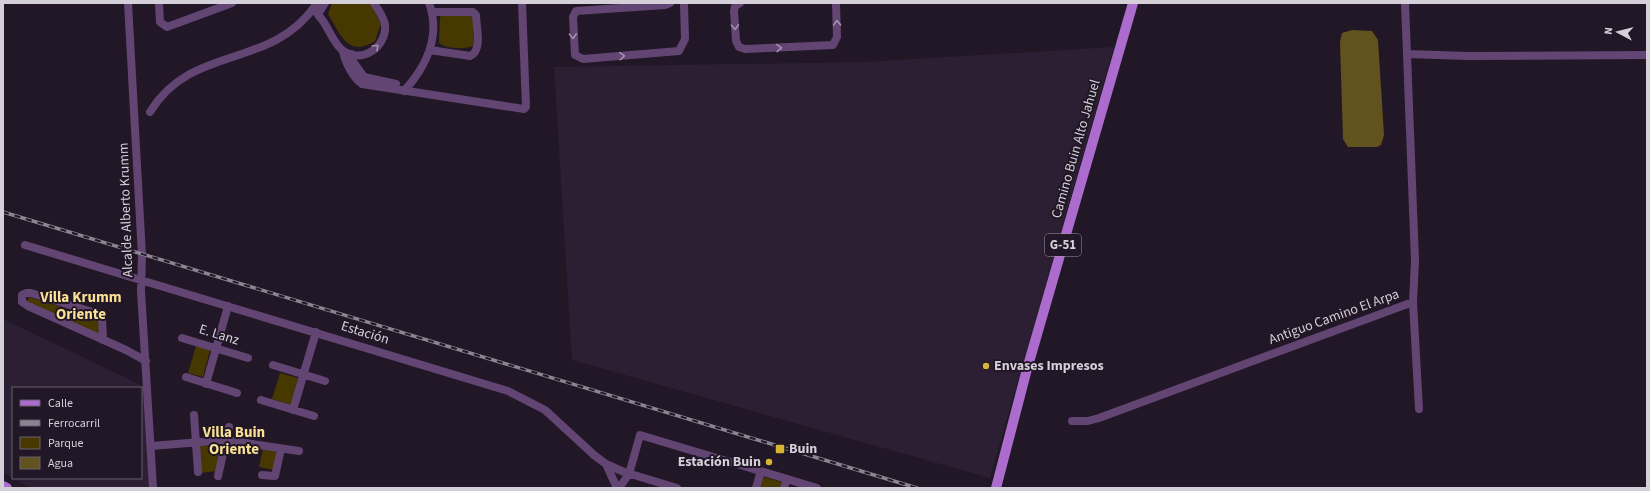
<svg xmlns="http://www.w3.org/2000/svg" width="1650" height="491" font-family="'Source Sans 3',sans-serif">
<style>
.built{fill:#2c1f33;fill-rule:evenodd}
.green{fill:#473800}
.water{fill:#62521e}
.lines{fill:none;stroke-linecap:round;stroke-linejoin:round}
.minor{stroke:#634574;stroke-width:8}
.major{stroke:#ac6cce;stroke-width:10}
.rail-casing{stroke:#8c8591;stroke-width:3.5}
.rail{stroke:#211726;stroke-width:2;stroke-dasharray:6;stroke-linecap:butt}
.oneway{stroke:#a291ac}
.poi-dot{fill:#d8b434;stroke:#211726;stroke-width:1.5}
.labels{text-anchor:middle;dominant-baseline:central;stroke-width:4;stroke-linejoin:round;paint-order:stroke}
.shield{fill:#211726;stroke:#9f98a3;stroke-width:1}
.shield-label{font-size:13px;font-weight:bold;fill:#d5cfd9}
.street-label{font-size:14px;fill:#d5cfd9;stroke:#211726}
.poi-label{font-size:14px;font-weight:bold;fill:#d5cfd9;stroke:#211726;text-anchor:start}
.neighbourhood-label{font-size:15px;font-weight:bold;fill:#fae194;stroke:#211726}
</style>
<rect width="100%" height="100%" fill="#211726"/>
<path class="built" d="M1114,47L990,478L572,360L554,67L864,62Z
M3,319L145,387L150,488H30L3,473ZM13,388H141V478H13Z"/>
<path class="green" d="M332,3H370L381,24L375,41C348,58 341,35 328,14Z
M444,14H471L473,17L474,45C466,50 446,49 439,43L440,17Z
M29,297L98,318L99,335L27,302Z
M196,346L210,350L203,377L188,373Z
M280,373L298,378L291,405L272,399Z
M199,446H222L216,471L201,473Z
M263,449L278,452L274,470L259,467Z
M763,477L782,482L780,488H760Z"/>
<path class="water" d="M1352,30L1372,31L1378,40L1384,135L1381,145L1377,147H1348L1343,139L1340,42L1342,33Z"/>
<g class="lines">
<path class="minor" d="M128,3L142,255L141,291L153,488
M159,3L160,22L167,27L232,3
M316,3C312,11 319,15 323,21C329,30 334,43 342,50C361,65 387,47 385,25C384,17 378,10 374,3
M670,3L665,5L576,11L573,17L575,55L583,59L679,51L685,39L684,3
M740,3L735,6L734,11L736,41L739,47L745,49L833,45L837,37L836,3
M1405,3L1415,260L1413,302L1419,409
M318,14L325,3
M430,50L470,56C483,51 476,26 476,15L473,12H432
M343,51C345,62 353,78 362,84L524,109L526,107L522,3
M351,54L352,60L364,77L396,84
M1407,54L1468,56L1647,55
M404,91C426,67 441,36 429,3
M150,112C191,44 270,70 315,6
M25,245L508,391L545,410L594,455L606,464L624,472L677,488
M182,338L248,358
M103,340L102,317L99,314L31,293H26L22,295V302L28,306L126,350L146,361
M273,365L325,381
M186,377L237,393
M206,384L228,306
M261,400L314,416
M293,410L316,332
M194,415L198,472
M1072,421H1088L1099,418L1413,302
M151,446L226,440L299,451
M606,464L617,488
M262,475L275,476L281,449
M218,476L229,427
M619,488L629,474L640,435L817,488
M756,488L761,471
M784,488L787,479"/>
<path class="major" d="M3,486L7,488
M996,488L1027,369L1133,3"/>
<g class="rail-casing">
<path id="rail" d="M3,212L917,488"/>
</g>
<use href="#rail" class="rail"/>
</g>
<defs><path id="oneway-chevron" d="M-2-3.5L2.5 0L-2 3.5" fill="none" stroke-width="1.6" stroke-linecap="round" stroke-linejoin="round"/></defs>
<g class="oneway">
<use href="#oneway-chevron" transform="translate(837 23) rotate(-92)"/>
<use href="#oneway-chevron" transform="translate(735 27) rotate(87)"/>
<use href="#oneway-chevron" transform="translate(573 36) rotate(87)"/>
<use href="#oneway-chevron" transform="translate(376 47) rotate(-45)"/>
<use href="#oneway-chevron" transform="translate(779 48) rotate(-2)"/>
<use href="#oneway-chevron" transform="translate(622 56) rotate(-4)"/>
</g>
<g class="poi-dot">
<circle cx="986" cy="366" r="4"/>
<rect x="775" y="444" width="10" height="10" rx="2"/>
<circle cx="769" cy="462" r="4"/>
</g>
<g class="labels">
<rect class="shield" x="1045" y="234" width="36" height="22" rx="3"/>
<g class="shield-label">
<text x="1063" y="245">G-51</text>
</g>
<g class="street-label">
<text transform="translate(1076 149) rotate(-74)">Camino Buin Alto Jahuel</text>
<text transform="translate(126 210) rotate(-92)">Alcalde Alberto Krumm</text>
<text transform="translate(1334 317) rotate(-20)">Antiguo Camino El Arpa</text>
<text transform="translate(365 333) rotate(17)">Estación</text>
<text transform="translate(219 335) rotate(17)">E. Lanz</text>
</g>
<g class="poi-label">
<text x="994" y="366">Envases Impresos</text>
<text x="789" y="449">Buin</text>
<text x="761" y="462" text-anchor="end">Estación Buin</text>
</g>
<g class="neighbourhood-label">
<text x="81" y="297">Villa Krumm<tspan x="81" dy="17">Oriente</tspan></text>
<text x="234" y="432">Villa Buin<tspan x="234" dy="17">Oriente</tspan></text>
</g>
</g>
<rect width="1650" height="491" fill="none" stroke="#d5cfd9" stroke-width="8"/>
<rect x="12" y="387" width="130" height="92" fill="#211726" stroke="#69616e"/>
<rect x="20" y="400" width="20" height="6" fill="#ac6cce" stroke="#69616e"/>
<text x="48" y="407" font-size="12" fill="#d5cfd9">Calle</text>
<rect x="20" y="420" width="20" height="6" fill="#8c8591" stroke="#69616e"/>
<text x="48" y="427" font-size="12" fill="#d5cfd9">Ferrocarril</text>
<rect x="20" y="437" width="20" height="12" fill="#473800" stroke="#69616e"/>
<text x="48" y="447" font-size="12" fill="#d5cfd9">Parque</text>
<rect x="20" y="457" width="20" height="12" fill="#62521e" stroke="#69616e"/>
<text x="48" y="467" font-size="12" fill="#d5cfd9">Agua</text>
<g transform="translate(1618 32) rotate(277)" stroke="#211726" stroke-width="3" paint-order="stroke">
<path d="M0-3L7 15L0 10L-7 15Z" fill="#d5cfd9"/>
<text y="-6" font-size="11" font-weight="bold" text-anchor="middle" fill="#d5cfd9">N</text>
</g>
</svg>
